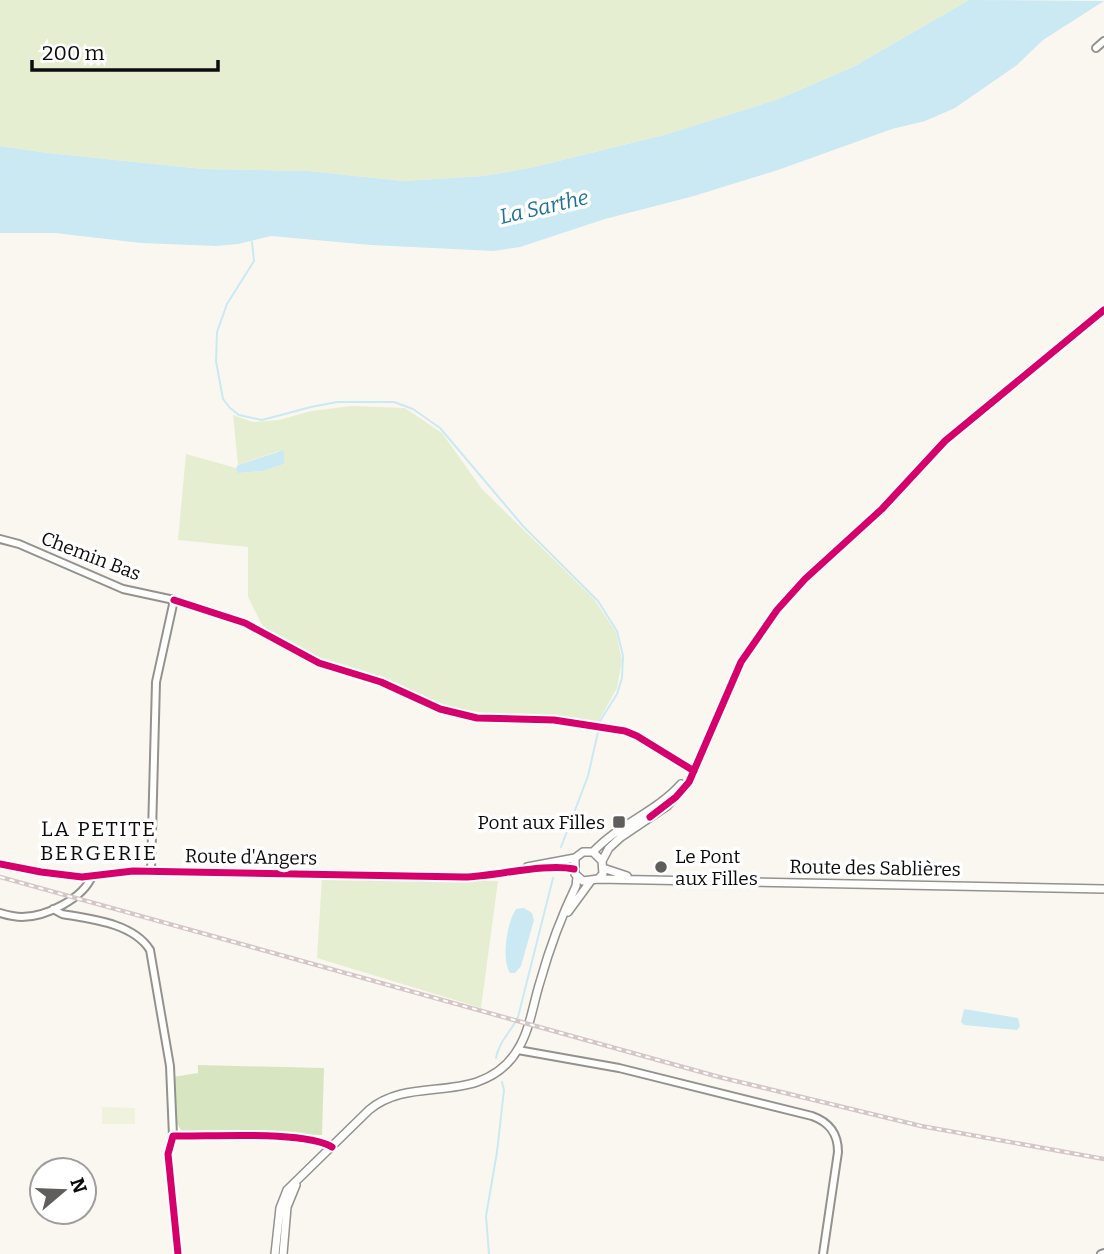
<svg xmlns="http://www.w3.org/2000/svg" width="1104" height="1254" font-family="Bitter,serif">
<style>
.green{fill:#e6eed2}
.forest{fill:#d8e5c1}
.pitch{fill:#eff2dc}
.water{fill:#cae9f2}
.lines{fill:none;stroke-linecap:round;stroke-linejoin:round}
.stream{stroke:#cae9f2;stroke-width:2}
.minor-casing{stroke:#93928f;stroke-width:10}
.tertiary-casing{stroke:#93928f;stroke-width:10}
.minor{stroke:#fefefd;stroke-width:6}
.tertiary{stroke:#fefefd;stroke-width:7}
.rail-casing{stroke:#d5c6c7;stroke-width:4.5}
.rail{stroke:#fff;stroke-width:2;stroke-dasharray:5;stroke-linecap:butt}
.cycleway-casing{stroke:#fff;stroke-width:11}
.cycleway{stroke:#d6006c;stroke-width:7}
.poi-dot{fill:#5f5e5c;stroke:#fff;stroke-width:2.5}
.labels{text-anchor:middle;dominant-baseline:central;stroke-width:7;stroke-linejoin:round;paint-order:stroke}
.street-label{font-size:19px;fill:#0c0c0c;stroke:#fff}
.poi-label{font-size:19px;fill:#0c0c0c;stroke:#fff;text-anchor:end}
.water-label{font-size:21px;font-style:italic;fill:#1e7296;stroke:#fff}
.neighbourhood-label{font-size:21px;letter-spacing:2px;fill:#0c0c0c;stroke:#fff}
</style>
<rect width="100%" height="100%" fill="#faf7f1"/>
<path class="green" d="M0,0H969L853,67L779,99L664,135L530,168L483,176L404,181L308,171L203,169L48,153L0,146Z
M351,406L405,408L442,433L482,489L594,599L616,632L622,661L617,688L597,724L549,716L498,715L442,706L397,683L321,661L264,629L248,597V547L178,540L186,454L236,468L239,473L263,471L284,464L279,451L238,465L233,415L253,422L279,420L311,411Z
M322,878L498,881L481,1008L317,958Z"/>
<path class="forest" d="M198,1065L324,1068L322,1135L182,1132L177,1123L173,1077L198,1073Z"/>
<path class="pitch" d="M102,1107L135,1108V1124H102Z"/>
<path class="water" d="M969,0L1104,1L1043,40L1017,65L955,108L925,121L892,129L778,170L694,196L605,219L520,247L494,251L371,245L271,236L238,244L216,246L141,243L55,233H0V146L48,153L203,169L308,171L404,181L483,176L530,168L664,135L779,99L853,67Z
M284,450V464L263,471L238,473L236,468L238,465Z
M524,908L532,913L534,920L521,966L515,973H510C501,958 507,923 516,909Z
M964,1009L1018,1018L1020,1026L1017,1030L964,1025L961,1022Z"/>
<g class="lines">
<path class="stream" d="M252,242L254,261L227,304L217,332L216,361L223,399L230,408L239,415L262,420L311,407L337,402H394L413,409L440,428L523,526L598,601L617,631L623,656L622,678L617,694L600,721
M561,847L588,776L598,732
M496,1058C499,1041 511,1032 518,1017L553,878
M489,1254L486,1216L497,1152L504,1090L502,1082"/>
<g class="minor-casing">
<path id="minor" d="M1096,48L1104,41
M0,539L19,544L123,589L174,600L156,682L151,871
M174,600L245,623L319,663L381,682L440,709L477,718L554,720L625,731L637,736L694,771
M53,909L62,914C91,919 133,923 150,950L170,1066L173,1136
M0,913C7,915 14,917 22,917C45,917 83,899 92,876
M518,1050L619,1068L812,1116C829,1122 838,1133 838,1152L823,1254
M1101,1254L1104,1253"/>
</g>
<g class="tertiary-casing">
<path id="tertiary" d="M593,852C619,824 656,812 681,784
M602,861L593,852H583L575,858V874L583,881L598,879L603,874L602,861L609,848L621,837L667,806L689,782L741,662L777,610L805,579L882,509L945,441L1104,310
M0,864L41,872L82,877L133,871L464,877C497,876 545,863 574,869
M527,867L575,858
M603,868L627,876
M598,879L1104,889
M568,912L590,882
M275,1254L280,1208L287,1190L369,1110C400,1084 441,1094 477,1082C494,1076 509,1065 518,1049C530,1030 533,1004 540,982C549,950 561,917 576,886L577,877
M283,1254L287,1207L296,1185"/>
</g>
<use href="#minor" class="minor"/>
<use href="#tertiary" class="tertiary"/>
<g class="rail-casing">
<path id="rail" d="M0,877L719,1077L921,1126L1104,1159"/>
</g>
<use href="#rail" class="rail"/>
<g class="cycleway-casing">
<path id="cycleway" d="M174,600L245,623L319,663L381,682L440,709L477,718L554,720L625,731L637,736L694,771
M650,817L676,797L689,782L741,662L777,610L805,579L882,509L945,441L1104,310
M0,864L41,872L82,877L133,871L464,877C497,876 545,863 574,869
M178,1254L168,1154L173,1136C209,1137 304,1130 332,1147"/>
</g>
<use href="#cycleway" class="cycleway"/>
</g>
<g class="poi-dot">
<rect x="612" y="815" width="14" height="14" rx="3.5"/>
<circle cx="661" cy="867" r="7"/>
</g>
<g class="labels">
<g class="street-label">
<text transform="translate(91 556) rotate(21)">Chemin Bas</text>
<text transform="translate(251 857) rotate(1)">Route d'Angers</text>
<text transform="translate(875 868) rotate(1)">Route des Sablières</text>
</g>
<g class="poi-label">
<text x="605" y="822">Pont aux Filles</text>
<text x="675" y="856" text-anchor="start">Le Pont<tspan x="675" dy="22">aux Filles</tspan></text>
</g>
<g class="water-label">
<text transform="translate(544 207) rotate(-13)">La Sarthe</text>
</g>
<g class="neighbourhood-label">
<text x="99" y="829">LA PETITE<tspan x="99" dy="24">BERGERIE</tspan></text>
</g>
</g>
<g transform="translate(63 1191) rotate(71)"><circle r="33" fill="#ffffff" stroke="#9e9e9e" stroke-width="2"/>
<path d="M0-5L12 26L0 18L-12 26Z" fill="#5f5e5c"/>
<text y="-10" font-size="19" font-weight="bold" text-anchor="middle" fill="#0c0c0c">N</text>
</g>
<path d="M32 60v10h186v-10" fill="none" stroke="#0c0c0c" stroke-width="3.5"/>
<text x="42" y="60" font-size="21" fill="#0c0c0c" stroke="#ffffff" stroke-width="5" paint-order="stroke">200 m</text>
</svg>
